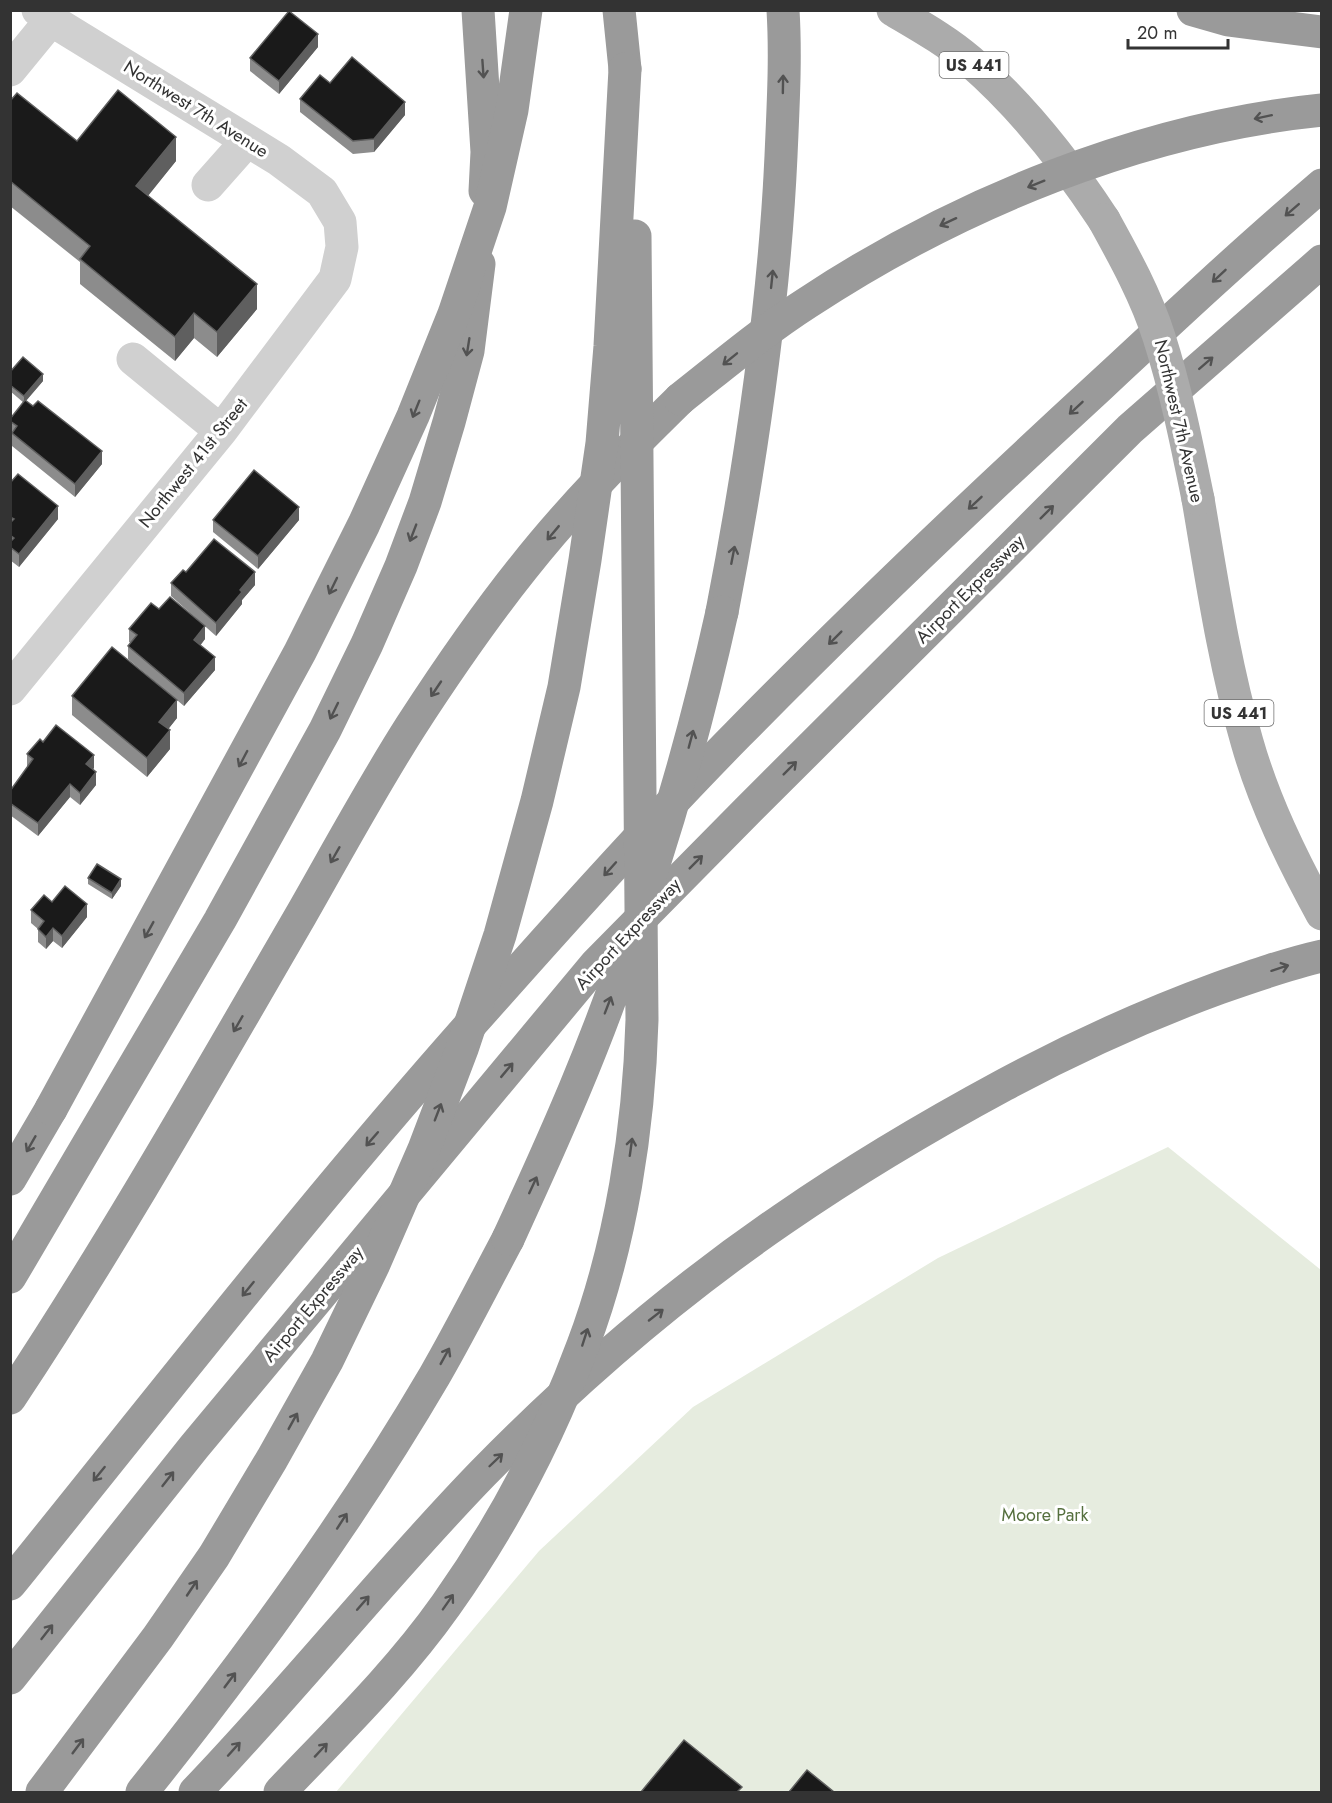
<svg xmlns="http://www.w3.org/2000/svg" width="1332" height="1803" font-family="Jost,sans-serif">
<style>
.green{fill:#e6ecdf}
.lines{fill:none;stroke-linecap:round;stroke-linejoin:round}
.minor{stroke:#d0d0d0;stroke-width:33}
.major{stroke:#ababab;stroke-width:33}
.highway{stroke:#9a9a9a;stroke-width:33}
.major-bridge{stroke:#ababab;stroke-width:33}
.highway-bridge{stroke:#9a9a9a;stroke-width:33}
.wall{fill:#8c8c8c}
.shaded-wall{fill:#5f5f5f}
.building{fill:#1a1a1a;stroke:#5f5f5f;stroke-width:1.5}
.oneway{stroke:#525252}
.labels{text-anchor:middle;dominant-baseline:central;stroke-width:6;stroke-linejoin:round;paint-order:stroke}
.shield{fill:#fff;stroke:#707070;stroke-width:1.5}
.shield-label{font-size:16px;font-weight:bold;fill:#333}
.street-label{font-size:18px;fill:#333;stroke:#fff}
.park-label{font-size:18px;fill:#56703f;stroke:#fff}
</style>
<rect width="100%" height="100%" fill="#fff"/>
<path class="green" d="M1168,1147L1321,1270V1792H336L539,1551L693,1407L938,1258Z"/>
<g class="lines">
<path class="minor" d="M10,70L51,20
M208,185L247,141
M133,359L221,431
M10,689L221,431L335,279L342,247L340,222L322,192L279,160L51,20L38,10"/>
<path class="major" d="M893,10C920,26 947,41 970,61C1023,107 1066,162 1104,220
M1198,499C1212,581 1224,663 1247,742C1264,802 1292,859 1322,914"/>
<path class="highway" d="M478,10L487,152L485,191
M619,10L625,69
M722,612C751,462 774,310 781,156C783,108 786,59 783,10
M10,1179L51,1109
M10,1277L220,920L325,730L367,644L401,566L425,502L449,422L468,351L479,264
M10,1398C114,1241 207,1077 301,915C337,852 372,787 411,726C446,672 483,618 523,568C571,507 625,453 680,399
M10,1584C170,1386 326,1185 496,996C575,907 655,818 738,734C856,614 977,499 1100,386C1173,318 1246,250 1322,185
M10,1678L194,1447L596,964L749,809L1130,429L1322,261
M142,1792C248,1660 349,1522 435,1375C461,1330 484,1284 508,1239
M195,1792C294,1689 383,1576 483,1473C574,1380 675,1293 783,1219C854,1170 928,1126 1004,1085C1073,1048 1145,1015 1219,988C1253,976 1287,964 1322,956"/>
<path class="major-bridge" d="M1104,220C1125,258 1146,296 1159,337C1176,390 1187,445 1198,499"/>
<path class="highway-bridge" d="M1193,10L1228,20L1322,32
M680,399C722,366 762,332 807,303C957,204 1142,128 1322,110
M650,877C678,790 702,702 722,612
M51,1109L300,652L364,524L413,416L454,314L490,207L512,110L526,10
M508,1239C554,1139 599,1039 632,935
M42,1792L158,1637L214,1556L272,1459L327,1361L374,1264L424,1149L462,1049L500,935L537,801L564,687L585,560L602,443L610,346L625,69
M280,1792C337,1732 398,1673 446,1605C502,1526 549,1437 583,1345C621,1244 639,1128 642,1020L635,236"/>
</g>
<path class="wall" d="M318,47L279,94L250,71V58Z
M330,83L405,115L374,152L353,154L300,112V99Z
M10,101L77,141L176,161L147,196L257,309L217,357L194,338L175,361L80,284V262L10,206Z
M10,372L43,381L26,401L102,464L75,497L12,446L10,419L24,403L10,391Z
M10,483L58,519L19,567L10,560Z
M213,520H299L258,569L213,532Z
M186,572L255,585L242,600V604L216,636L171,596V583Z
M159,609L205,639L200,646L215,670L184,706L128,659V646L131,643L129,642V629Z
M72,696L177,718L168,729L170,749L147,777L72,715Z
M43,742L94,768L93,769L96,785L80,805L70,797L38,836L10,815V791L27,768V754Z
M88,878L121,886L112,899L88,884Z
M52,902L87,917L62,948L53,941L46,949L38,942V929L31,923V910Z"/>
<path class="shaded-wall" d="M318,34V47L279,94V81Z
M405,102V115L374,152V139Z
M176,137V161L136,211V186Z
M257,284V309L217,357V332Z
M194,313V338L175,361V337Z
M43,374V381L24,403V396Z
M102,451V464L75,497V484Z
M58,506V519L19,567V554Z
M299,507V520L258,569V556Z
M255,572V585L242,600V604L216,636V623L240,590Z
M205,626V639L194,653V640Z
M215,657V670L184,706V693Z
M177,700V718L159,741V722Z
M170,730V749L147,777V758Z
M94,755V768L86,777V764Z
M96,772V785L80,805V793Z
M70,784V797L38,836V823Z
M121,879V886L112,899V893Z
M87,904V917L62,948V936Z
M53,928V941L46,949V937Z"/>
<path class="building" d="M289,11L318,34L279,81L250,58Z
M352,57L405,102L374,139L353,141L300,99L320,75L330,83Z
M118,90L176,137L136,186L257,284L217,332L194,313L175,337L80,259L90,246L10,181V101L17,93L77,141Z
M23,357L43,374L24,396L10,385V372Z
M25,400L33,406L38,401L102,451L75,484L12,433L17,426L10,421V419Z
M254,470L299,507L258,556L213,520Z
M18,474L58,506L19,554L10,547V542L14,538L10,535V523L14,519L10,517V483Z
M214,539L255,572L240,590L242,592L216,623L171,583L183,570L186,572Z
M170,597L205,626L194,640L215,657L184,693L128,646L137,635L129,629L151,603L159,609Z
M112,647L177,700L159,722L170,730L147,758L72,696Z
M56,725L94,755L86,764L96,772L80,793L70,784L38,823L10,803V791L33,759L27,754L40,739L43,742Z
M97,864L121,879L112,893L88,878Z
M65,886L87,904L62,936L53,928L46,937L38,929L44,921L31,910L44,895L52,902Z
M684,1740L742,1787L737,1792H641Z
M807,1770L834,1792H789Z"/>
<defs><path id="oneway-shaft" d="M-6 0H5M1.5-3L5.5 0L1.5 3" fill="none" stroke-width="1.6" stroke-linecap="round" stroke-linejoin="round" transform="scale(1.5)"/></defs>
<g class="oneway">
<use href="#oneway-shaft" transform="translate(483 69) rotate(86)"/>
<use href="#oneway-shaft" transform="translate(783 84) rotate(-89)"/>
<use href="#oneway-shaft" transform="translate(1263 117) rotate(168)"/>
<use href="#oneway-shaft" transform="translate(1036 184) rotate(158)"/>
<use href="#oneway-shaft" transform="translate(1292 210) rotate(139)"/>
<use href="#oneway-shaft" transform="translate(948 222) rotate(155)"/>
<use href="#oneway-shaft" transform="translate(1219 276) rotate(137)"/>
<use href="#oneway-shaft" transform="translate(772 279) rotate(-84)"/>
<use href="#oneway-shaft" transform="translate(468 347) rotate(99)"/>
<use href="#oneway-shaft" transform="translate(730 359) rotate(141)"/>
<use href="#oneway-shaft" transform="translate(1206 363) rotate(-41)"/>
<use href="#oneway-shaft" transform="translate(1076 408) rotate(137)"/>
<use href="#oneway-shaft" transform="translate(416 409) rotate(112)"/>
<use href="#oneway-shaft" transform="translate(975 503) rotate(137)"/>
<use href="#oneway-shaft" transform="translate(1047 512) rotate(-45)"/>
<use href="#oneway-shaft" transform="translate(413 533) rotate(111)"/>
<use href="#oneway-shaft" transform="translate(553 533) rotate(130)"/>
<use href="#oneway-shaft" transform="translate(733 555) rotate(-79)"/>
<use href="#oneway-shaft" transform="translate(333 586) rotate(116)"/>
<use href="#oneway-shaft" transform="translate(835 638) rotate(135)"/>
<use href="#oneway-shaft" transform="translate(436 689) rotate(124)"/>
<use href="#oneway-shaft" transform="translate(334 711) rotate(116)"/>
<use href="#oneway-shaft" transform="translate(691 739) rotate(-75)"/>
<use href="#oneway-shaft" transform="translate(243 759) rotate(118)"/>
<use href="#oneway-shaft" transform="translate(790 768) rotate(-45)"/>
<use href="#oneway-shaft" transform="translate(335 855) rotate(120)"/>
<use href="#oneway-shaft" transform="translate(696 862) rotate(-45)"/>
<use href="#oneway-shaft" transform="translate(610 869) rotate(132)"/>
<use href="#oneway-shaft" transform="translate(149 930) rotate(119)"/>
<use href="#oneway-shaft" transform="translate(1280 968) rotate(-18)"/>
<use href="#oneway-shaft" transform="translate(608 1005) rotate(-69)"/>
<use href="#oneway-shaft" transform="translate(238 1024) rotate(120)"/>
<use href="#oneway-shaft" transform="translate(507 1070) rotate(-50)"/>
<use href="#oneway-shaft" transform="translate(438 1112) rotate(-69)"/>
<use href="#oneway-shaft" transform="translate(372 1139) rotate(131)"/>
<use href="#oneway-shaft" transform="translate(31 1144) rotate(120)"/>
<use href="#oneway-shaft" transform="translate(631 1147) rotate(-82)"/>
<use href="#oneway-shaft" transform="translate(533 1185) rotate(-65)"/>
<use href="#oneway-shaft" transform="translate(248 1289) rotate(129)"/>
<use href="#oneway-shaft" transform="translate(656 1315) rotate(-38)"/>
<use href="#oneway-shaft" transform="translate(585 1337) rotate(-72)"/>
<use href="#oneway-shaft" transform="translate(445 1356) rotate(-61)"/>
<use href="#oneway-shaft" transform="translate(293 1421) rotate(-61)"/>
<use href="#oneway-shaft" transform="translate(496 1460) rotate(-44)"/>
<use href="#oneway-shaft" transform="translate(99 1474) rotate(129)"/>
<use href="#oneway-shaft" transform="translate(168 1479) rotate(-52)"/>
<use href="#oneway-shaft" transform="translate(342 1521) rotate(-57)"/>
<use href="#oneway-shaft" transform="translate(192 1588) rotate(-56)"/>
<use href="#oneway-shaft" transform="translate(448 1602) rotate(-55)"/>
<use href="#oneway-shaft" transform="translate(363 1603) rotate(-49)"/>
<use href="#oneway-shaft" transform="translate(47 1632) rotate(-52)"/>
<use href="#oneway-shaft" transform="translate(230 1680) rotate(-53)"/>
<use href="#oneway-shaft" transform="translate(78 1746) rotate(-53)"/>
<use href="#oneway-shaft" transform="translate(234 1749) rotate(-48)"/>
<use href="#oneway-shaft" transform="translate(321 1750) rotate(-47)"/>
</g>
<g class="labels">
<g class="shield">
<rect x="939.5" y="52" width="69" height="26" rx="4.5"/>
<rect x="1204.5" y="700" width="69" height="26" rx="4.5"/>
</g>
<g class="shield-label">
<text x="974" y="65">US 441</text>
<text x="1239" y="713">US 441</text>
</g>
<g class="street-label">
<text transform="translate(196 109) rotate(32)">Northwest 7th Avenue</text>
<text transform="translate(1179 421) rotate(77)">Northwest 7th Avenue</text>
<text transform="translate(193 463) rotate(-51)">Northwest 41st Street</text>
<text transform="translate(970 589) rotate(-45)">Airport Expressway</text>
<text transform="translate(628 934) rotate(-47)">Airport Expressway</text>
<text transform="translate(313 1304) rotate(-50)">Airport Expressway</text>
</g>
<g class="park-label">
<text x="1045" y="1515">Moore Park</text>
</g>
</g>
<rect width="1332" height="1803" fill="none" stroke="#333333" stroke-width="24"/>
<path d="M1128 39v9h100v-9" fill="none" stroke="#333333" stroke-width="3"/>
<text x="1137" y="39" font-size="18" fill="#333333" stroke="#ffffff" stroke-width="4.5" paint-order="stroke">20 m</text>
</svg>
